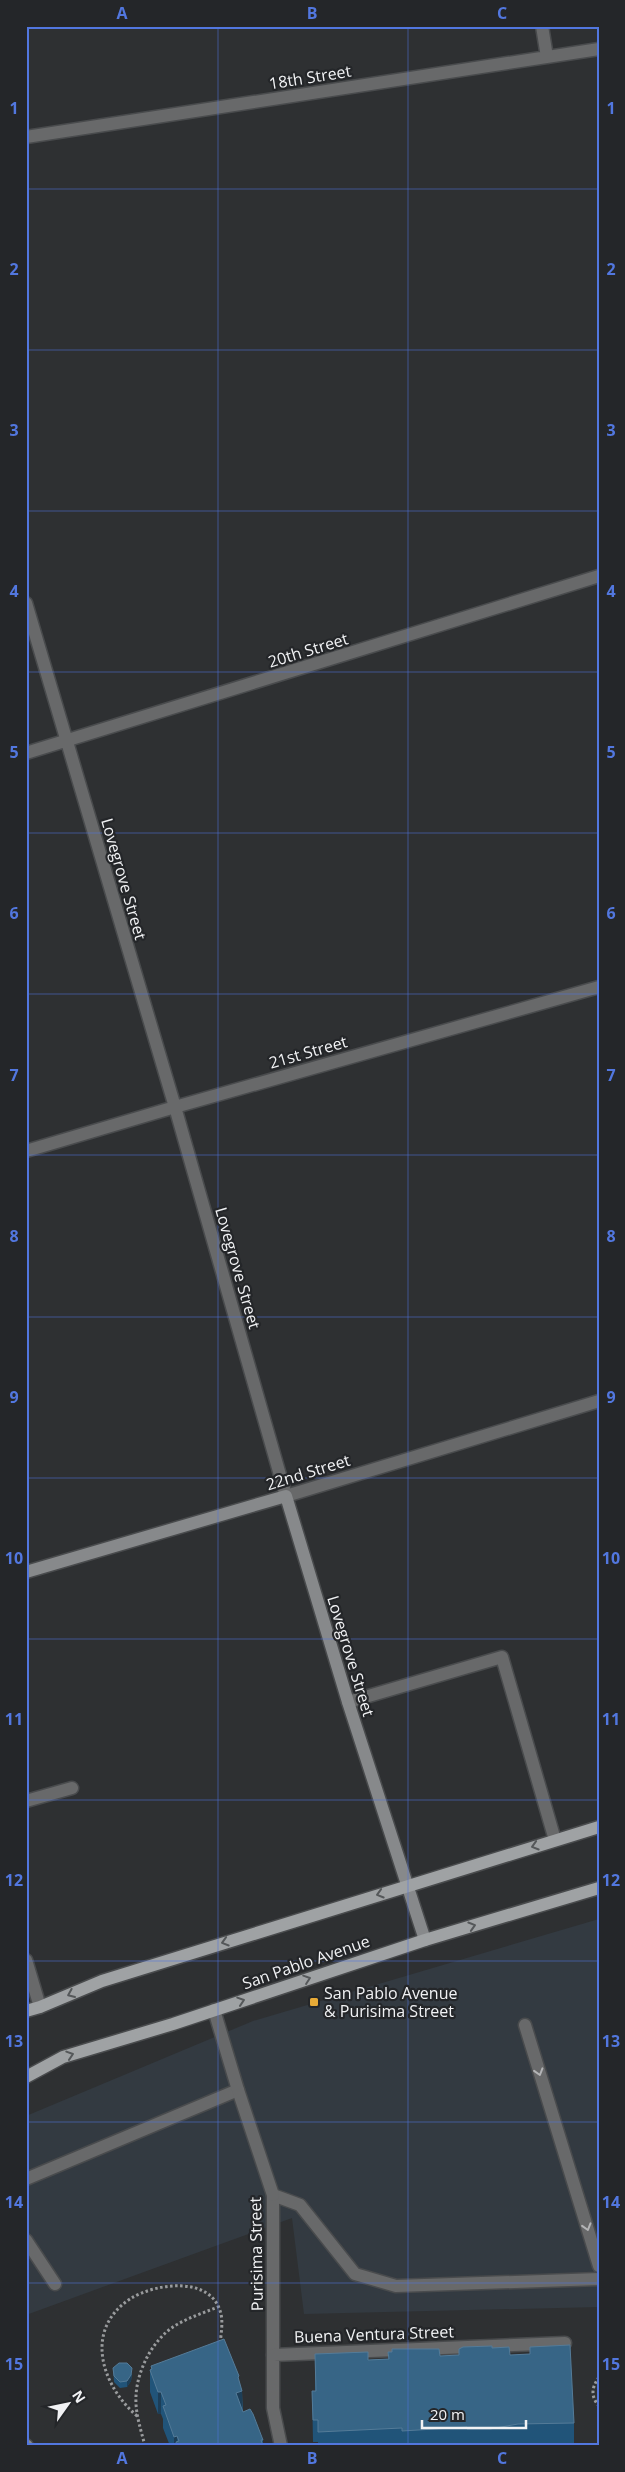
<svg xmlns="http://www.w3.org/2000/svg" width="625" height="2472" font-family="'Open Sans',sans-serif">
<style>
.built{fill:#333a41}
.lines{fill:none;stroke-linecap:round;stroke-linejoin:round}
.lane-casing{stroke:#494b4d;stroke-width:15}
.street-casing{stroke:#494b4d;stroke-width:15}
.secondary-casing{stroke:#494b4d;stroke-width:15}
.primary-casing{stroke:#494b4d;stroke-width:15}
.path{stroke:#999b9d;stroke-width:3;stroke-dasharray:2.5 2.5;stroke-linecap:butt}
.lane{stroke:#68696a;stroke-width:12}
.street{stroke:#68696a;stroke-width:12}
.secondary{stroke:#87898b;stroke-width:12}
.primary{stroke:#9fa2a4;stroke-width:12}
.wall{fill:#215479}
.shaded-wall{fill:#1d3e57}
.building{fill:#376586;stroke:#547b98}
.oneway{stroke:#55585a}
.oneway2{stroke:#b3b4b6}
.grid{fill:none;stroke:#5277df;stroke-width:1;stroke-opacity:0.55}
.poi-dot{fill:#e8ab37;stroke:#242629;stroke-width:2}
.labels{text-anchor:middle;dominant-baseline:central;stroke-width:4.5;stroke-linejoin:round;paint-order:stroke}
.street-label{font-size:16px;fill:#f1f2f4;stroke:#242629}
.poi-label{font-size:16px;fill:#f1f2f4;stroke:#242629;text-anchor:start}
.neatline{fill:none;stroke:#5277df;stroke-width:2}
.grid-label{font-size:16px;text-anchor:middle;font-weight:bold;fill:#5277df}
</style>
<rect width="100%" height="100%" fill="#2e3032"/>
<path class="built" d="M599,1919V2307L304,2314L292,2218L26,2315V2116L253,2021Z"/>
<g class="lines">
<g class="lane-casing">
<path id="lane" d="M348,1702L502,1657L555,1840
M26,1801L72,1788
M26,1960L40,2007
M525,2025L599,2266
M26,2179L238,2090
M26,2240L55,2284
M273,2355V2195L300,2205L355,2274L396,2286L599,2279"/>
</g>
<g class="street-casing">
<path id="street" d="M542,26L547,57
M26,137L599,49
M26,603L175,1107L286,1496L599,1401
M26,753L599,576
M26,1151L175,1107L599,987
M214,2010L238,2090L273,2195
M281,2446L273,2408V2355L565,2343"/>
</g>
<g class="secondary-casing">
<path id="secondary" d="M26,1572L286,1496L348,1702L425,1940
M26,2445L27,2446"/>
</g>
<g class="primary-casing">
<path id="primary" d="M26,2011L40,2007L102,1981L599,1827
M26,2077L63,2057L173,2024L425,1940L599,1888"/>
</g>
<path class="path" d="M599,2377C592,2387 590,2396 599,2406
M137,2416C102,2386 83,2330 130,2299C155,2283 212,2275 221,2314C223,2323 221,2335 220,2344
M145,2446C141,2430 135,2413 136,2396C137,2371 152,2341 173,2327C187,2318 203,2313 218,2307"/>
<use href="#lane" class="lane"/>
<use href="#street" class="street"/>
<use href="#secondary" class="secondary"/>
<use href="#primary" class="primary"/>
</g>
<path class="wall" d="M492,2348L510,2355L574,2423V2445L318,2446V2442H313L312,2391H315V2354L368,2360L388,2359V2352L440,2356L459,2355V2349Z
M151,2366L239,2382L242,2391L243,2412L263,2440V2446H170L163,2428V2419L161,2414H158L150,2392V2370L151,2369Z
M113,2368L132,2374L131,2381L127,2387L120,2388L114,2382Z"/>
<path class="shaded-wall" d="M132,2368L131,2381L127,2387V2381Z
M239,2376V2392L242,2391V2412L236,2393L238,2377Z
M158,2392H161V2414H158Z
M177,2436V2445L176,2442V2446H174V2437Z"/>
<path class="building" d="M224,2339L239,2376L238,2377L242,2391L236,2393L243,2412L250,2409L253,2414L263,2440H261L263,2446H177L176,2442L179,2441L177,2436L174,2437L163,2406L166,2405L161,2392H158L150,2370L152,2369L151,2366Z
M570,2345L574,2423L518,2424L490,2429H467V2427L402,2431V2428L318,2432V2420H313L312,2391H316L315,2354L368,2352V2360L389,2359L388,2352H392V2349H439L440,2356L459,2355V2349L463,2347L492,2346V2348L509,2347L510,2355L530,2354V2347Z
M119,2363H127L132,2368L131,2375L127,2381L120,2382L114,2376L113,2368Z"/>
<defs><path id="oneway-chevron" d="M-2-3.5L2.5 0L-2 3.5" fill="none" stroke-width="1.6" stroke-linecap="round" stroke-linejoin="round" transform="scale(1.25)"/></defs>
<g class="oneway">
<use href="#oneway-chevron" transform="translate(535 1846) rotate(163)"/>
<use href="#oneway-chevron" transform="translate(380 1894) rotate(163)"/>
<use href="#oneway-chevron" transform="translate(472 1926) rotate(-17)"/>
<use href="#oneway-chevron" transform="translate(225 1942) rotate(163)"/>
<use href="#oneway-chevron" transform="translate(307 1979) rotate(-19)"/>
<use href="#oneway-chevron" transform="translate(71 1994) rotate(157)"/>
<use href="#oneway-chevron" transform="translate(241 2001) rotate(-18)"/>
<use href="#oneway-chevron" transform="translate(70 2055) rotate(-18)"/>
</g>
<g class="oneway2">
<use href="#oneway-chevron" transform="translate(539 2072) rotate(73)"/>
<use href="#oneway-chevron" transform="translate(587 2227) rotate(73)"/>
</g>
<path class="grid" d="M218,26V2446M408,26V2446M26,189H599M26,350H599M26,511H599M26,672H599M26,833H599M26,994H599M26,1155H599M26,1317H599M26,1478H599M26,1639H599M26,1800H599M26,1961H599M26,2122H599M26,2283H599"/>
<rect class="poi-dot" x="309" y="1997" width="10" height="10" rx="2.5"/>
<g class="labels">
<g class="street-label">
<text transform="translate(310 77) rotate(-9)">18th Street</text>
<text transform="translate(308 650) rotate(-17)">20th Street</text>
<text transform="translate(124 879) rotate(74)">Lovegrove Street</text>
<text transform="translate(308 1052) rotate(-16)">21st Street</text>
<text transform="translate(238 1268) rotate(74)">Lovegrove Street</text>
<text transform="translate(308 1472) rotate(-17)">22nd Street</text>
<text transform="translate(351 1656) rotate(73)">Lovegrove Street</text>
<text transform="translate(306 1962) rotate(-19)">San Pablo Avenue</text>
<text transform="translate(256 2254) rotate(-91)">Purisima Street</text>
<text transform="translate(374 2334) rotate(-2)">Buena Ventura Street</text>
</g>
<g class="poi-label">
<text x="324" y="1993">San Pablo Avenue<tspan x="324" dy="18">&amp; Purisima Street</tspan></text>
</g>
</g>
<rect width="625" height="2472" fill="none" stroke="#242629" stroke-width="55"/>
<g transform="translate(68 2404) rotate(57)" stroke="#242629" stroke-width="4" paint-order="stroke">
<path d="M0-4L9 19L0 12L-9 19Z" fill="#f1f2f4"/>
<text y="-8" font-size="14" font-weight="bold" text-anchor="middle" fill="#f1f2f4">N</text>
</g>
<path d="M422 2420v8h104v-8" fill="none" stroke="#f1f2f4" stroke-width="2.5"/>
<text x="430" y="2420" font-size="15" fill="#f1f2f4" stroke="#242629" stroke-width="4" paint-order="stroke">20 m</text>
<rect x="28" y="28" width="570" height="2416" class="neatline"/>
<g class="grid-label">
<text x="122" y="19">A</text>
<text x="312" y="19">B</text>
<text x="502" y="19">C</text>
<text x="14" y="114">1</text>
<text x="611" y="114">1</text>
<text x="14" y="275">2</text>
<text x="611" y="275">2</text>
<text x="14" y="436">3</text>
<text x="611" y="436">3</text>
<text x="14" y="597">4</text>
<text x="611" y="597">4</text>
<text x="14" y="758">5</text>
<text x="611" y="758">5</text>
<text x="14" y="919">6</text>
<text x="611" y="919">6</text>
<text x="14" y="1081">7</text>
<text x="611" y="1081">7</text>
<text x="14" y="1242">8</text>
<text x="611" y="1242">8</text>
<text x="14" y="1403">9</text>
<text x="611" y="1403">9</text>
<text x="14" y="1564">10</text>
<text x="611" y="1564">10</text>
<text x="14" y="1725">11</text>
<text x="611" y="1725">11</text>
<text x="14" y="1886">12</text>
<text x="611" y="1886">12</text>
<text x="14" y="2047">13</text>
<text x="611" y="2047">13</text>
<text x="14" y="2208">14</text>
<text x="611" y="2208">14</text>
<text x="14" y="2370">15</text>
<text x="611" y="2370">15</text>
<text x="122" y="2464">A</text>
<text x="312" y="2464">B</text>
<text x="502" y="2464">C</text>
</g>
</svg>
